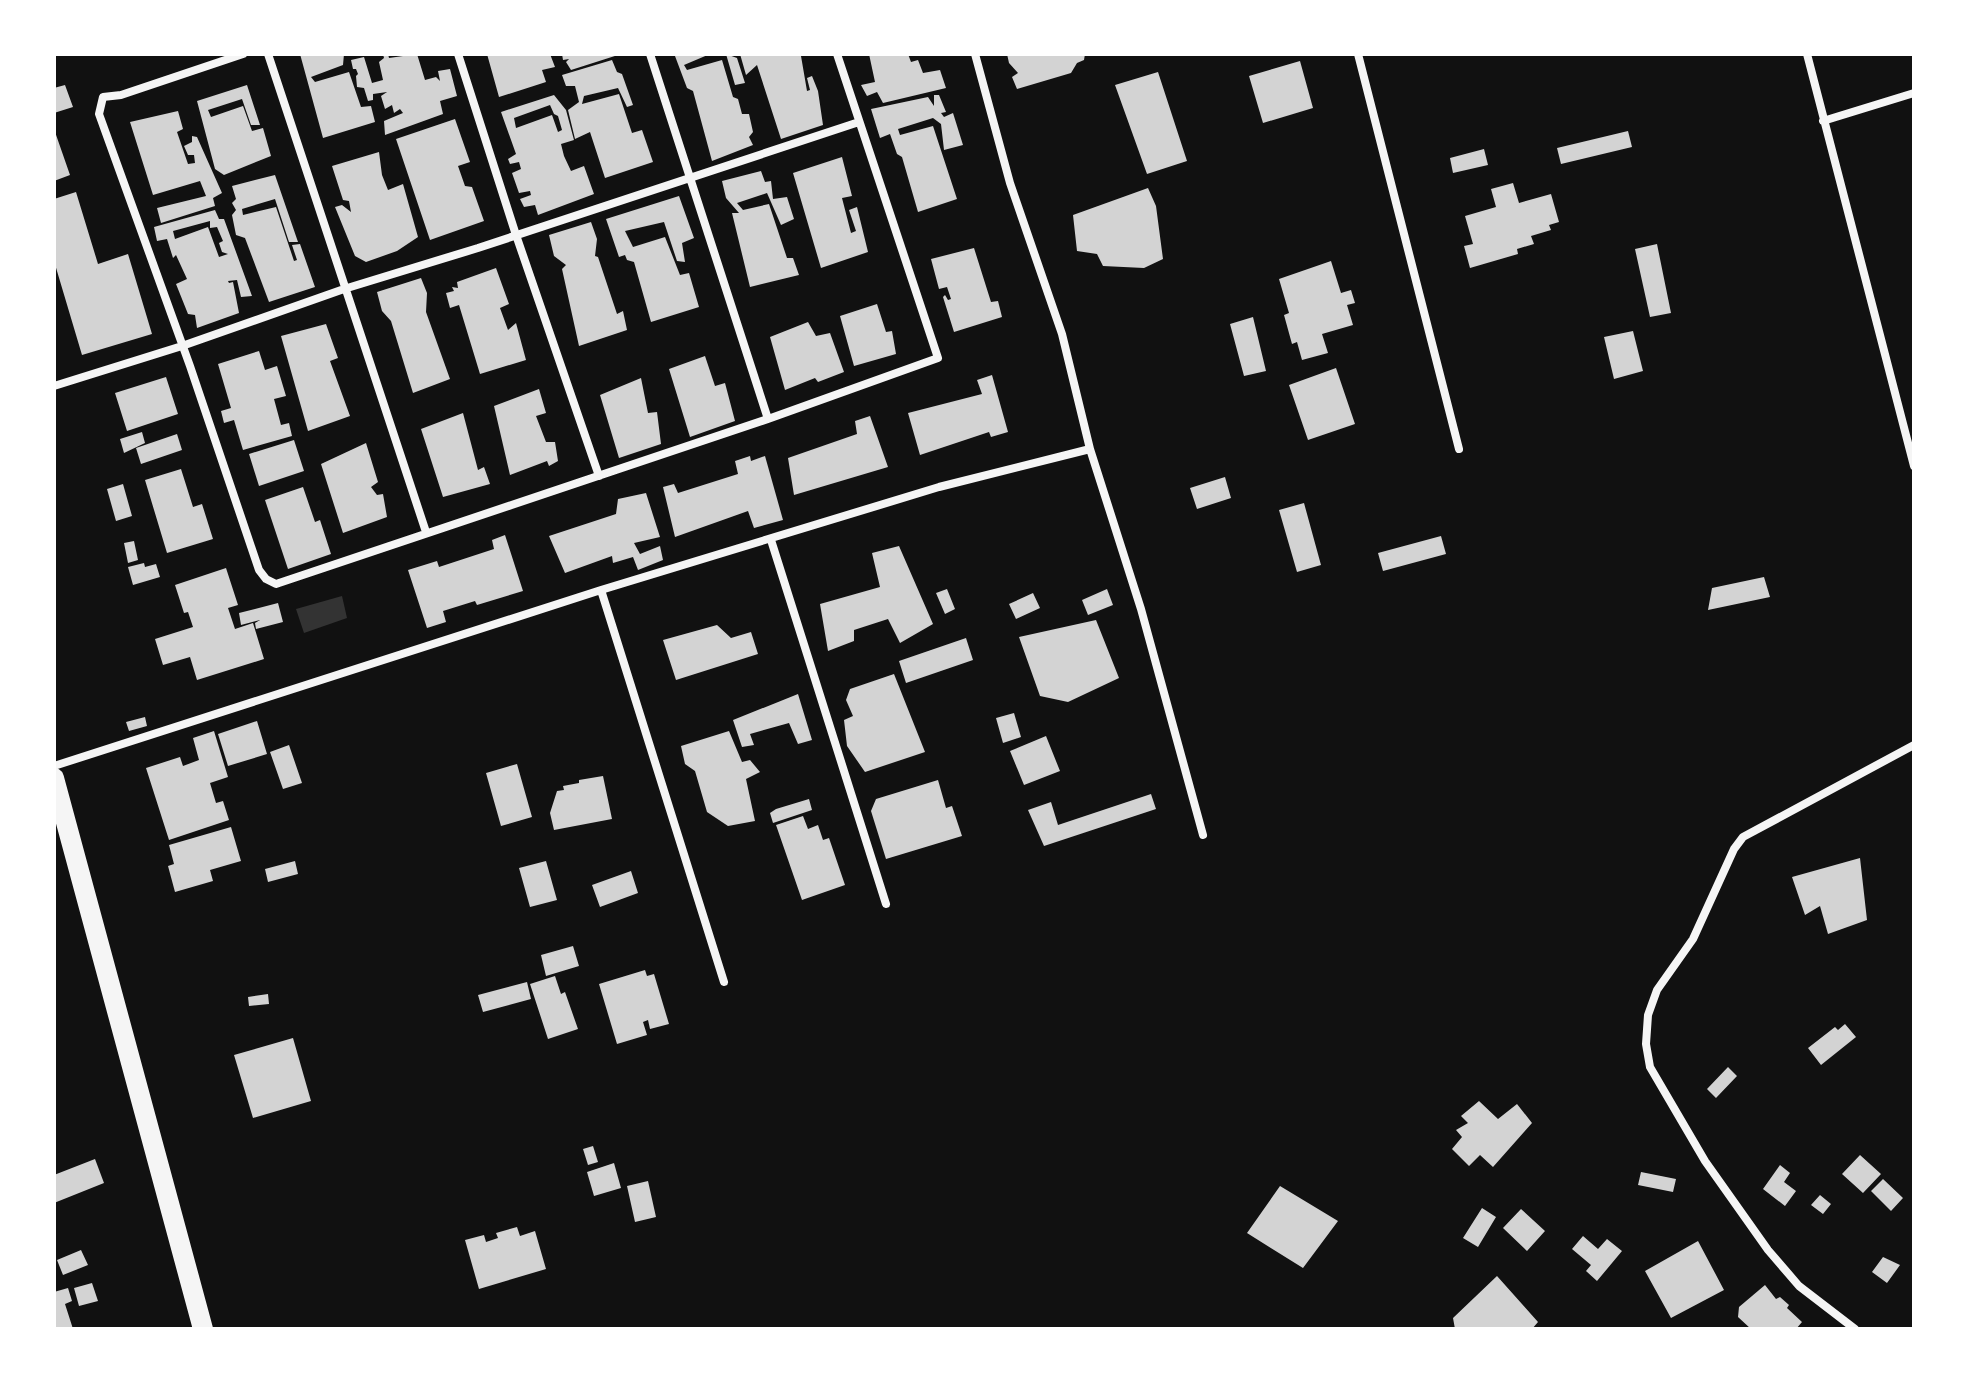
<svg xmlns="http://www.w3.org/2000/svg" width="1968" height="1383" font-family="'PT Sans Narrow',sans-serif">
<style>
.water{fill:#333}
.building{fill:#d3d3d3;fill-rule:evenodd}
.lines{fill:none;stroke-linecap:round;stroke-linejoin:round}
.minor{stroke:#f5f5f5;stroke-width:8}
.primary{stroke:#f5f5f5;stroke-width:20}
</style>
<rect width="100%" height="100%" fill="#111"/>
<path class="water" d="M342,596L347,618L304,633L296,609Z"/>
<path class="building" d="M300,54H344L343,65L311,77L315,82L349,72L361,107L371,106L375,122L323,138Z
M383,54H388L389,58L417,54L425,80L436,77L440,81L438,71L450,69L457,96L440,101L443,114L385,135L384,121L403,113L400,109L394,113L392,105L385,109L381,96L387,92L373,94V100L368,101L364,88L357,87L356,76L358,74L356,69H353L351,60L364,57L372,83L383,80L379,62L384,58Z
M487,54H550L555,67L542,70L546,82L499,97Z
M562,54H618V55L571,70L566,62L569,59L563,60Z
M681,54H710L684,65L687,70L722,60L733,97L738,99L742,114H749L753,132L749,137L753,145L712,161L693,91L687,88L675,56Z
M726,54L737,58L745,83L735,85Z
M740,54L801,56L807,91L810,90L807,78L812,76L818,91L823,125L781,139L757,65L746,75Z
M869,54H908L911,62L918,60L923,73L940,70L946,88L883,103L877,92L867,96L861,85L875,82Z
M1007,54H1085L1084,60L1077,63L1071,73L1017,89L1012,77L1018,73L1009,63Z
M612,60L617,72L622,74L633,105L627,107L618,88L584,96L582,104L619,94L632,133L642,130L653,162L605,178L590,132L575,139L568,110L579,102L575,86H566L562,75Z
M1300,61L1313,108L1263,123L1249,76Z
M1158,72L1187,161L1147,174L1115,85Z
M65,85L73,107L54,113V88Z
M247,85L260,125H251L242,99L208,110L211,117L243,106L252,131L263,128L271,156L224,175L215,169L197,101Z
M554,95L566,110L574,140L561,144L564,156L571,171L584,166L594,194L538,215L535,205L524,207L520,199L531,195L530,191L519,193L512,173L521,169L519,162L510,164L508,159L516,154L501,112ZM550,105L554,114L558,116L562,130L558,132L552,115L516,128L514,118Z
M934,95H939L946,112L941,113L944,117L953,113L963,145L944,150L941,124L933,118L898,129L900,135L933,126L957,199L918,212L902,157L897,154L890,134L880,138L871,109L928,97L934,106Z
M178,111L183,129L177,132L188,164L195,163L194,155H188L184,146L192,142V136L197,137L222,193L213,198L215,206L161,223L157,208L206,196L200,181L153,195L130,122Z
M455,119L470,162L458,166L465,186L472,187L484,221L430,240L396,139Z
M54,129L70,175L54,181Z
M1628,131L1632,147L1561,164L1557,148Z
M1484,149L1488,165L1453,173L1450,158Z
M379,152L382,175L388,190L403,184L418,237L397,251L366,262L355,256L335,207L342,205L351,212L349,201L343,200L332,166Z
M842,157L852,196L842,198L851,233L856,231L849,210L857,207L868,252L821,268L793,173Z
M761,171L765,182L771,181L773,199L787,197L794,219L781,225L767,193L737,203L743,210L769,204L787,258H793L799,275L750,287L732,213H739L726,198L722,181Z
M275,175L298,242H289L275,199L242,209L243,215L276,207L294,261L297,260L292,245L300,244L315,287L269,302L245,238L236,235L232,215L236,210L232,203L236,199L232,186Z
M1513,183L1519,203L1551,194L1559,222L1549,225L1551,230L1531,236L1534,244L1517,249L1518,254L1470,268L1464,246L1473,244L1465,216L1496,207L1491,189Z
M1148,188L1156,206L1163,259L1144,268L1103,266L1097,254L1077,251L1073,215Z
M76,192L98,264L128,254L152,334L82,355L54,261V199Z
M679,196L694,238L682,243L685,262L677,261L664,222L625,231L633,247L665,237L680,275L689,273L699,307L651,322L634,262L627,260L625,255L619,257L606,219Z
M215,210L219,219H224L252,296L241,297L237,280L228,281L229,283L233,282L239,313L197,328L195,315L188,314L176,284L187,279L176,255L173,258L167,239L157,241L154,227ZM210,221V228L217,227L223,241L219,243L222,252L228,254L219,257L208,227L175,239L173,231Z
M591,222L597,239L595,256L598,257L617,314L623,311L627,330L579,346L562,269L566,265L554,256L549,235Z
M1657,244L1671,313L1650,317L1635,249Z
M974,248L991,302L998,301L1002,317L954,332L943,297L945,295L948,300L951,299L947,287L939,289L931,259Z
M1331,261L1341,293L1351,290L1355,303L1347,305L1353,325L1322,334L1328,353L1302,360L1297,342L1292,344L1284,315L1289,313L1279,279Z
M496,268L509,304L500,308L508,330L516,323L526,360L480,374L459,305L450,308L446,293L454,291L452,287L458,288L457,282Z
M421,278L427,293L426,312L450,379L413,393L391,321L382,311L377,292Z
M877,304L886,332L892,331L896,354L854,366L840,316Z
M1253,317L1266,371L1244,376L1230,324Z
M808,322L816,336L830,333L844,372L818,382L815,378L785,390L770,337Z
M326,324L338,358L330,361L350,416L308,431L281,336Z
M1633,331L1643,371L1614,379L1604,337Z
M259,351L265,370L277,366L286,396L274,399L281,425L289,423L292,436L243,450L234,420L224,423L221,411L231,408L218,364Z
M705,356L715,386L725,383L735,421L690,437L669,369Z
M1336,368L1355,424L1308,440L1289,385Z
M992,375L1008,432L991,437L989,432L920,455L908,413L982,394L977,380Z
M166,377L178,414L127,431L115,393Z
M641,378L648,413L657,412L661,444L619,458L600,395Z
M539,389L546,413L536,416L546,442H555L558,461L549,466L547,461L510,475L494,406Z
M463,413L478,470L484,467L490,484L443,497L421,429Z
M870,416L888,467L794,495L788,458L857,434L855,421Z
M142,432L145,443L124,453L120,439Z
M177,434L182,450L141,464L136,448Z
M294,440L304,471L259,486L249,454Z
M366,443L378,482L371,487L377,495L383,494L387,517L343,533L321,464Z
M750,456L751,461L765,456L783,520L754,528L748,511L675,537L663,487L674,484L678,493L738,474L735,461Z
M181,469L193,507L202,504L213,539L167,553L145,480Z
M1225,477L1231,498L1197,509L1190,488Z
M123,484L132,516L116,521L107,489Z
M303,487L315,522L320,520L331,554L288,569L265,500Z
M646,493L660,537L634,543L640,554L660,546L663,560L638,570L633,557L613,563L612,556L565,573L549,536L616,514L618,499Z
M1304,503L1321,565L1297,572L1279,510Z
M505,535L523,591L477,605L475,601L443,611L446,622L427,628L408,570L437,561L439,567L494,549L492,540Z
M1441,536L1446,554L1383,571L1378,553Z
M134,541L138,560L128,563L124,543Z
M899,546L933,624L900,643L888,619L854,630V641L828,651L820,604L880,587L872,553Z
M144,563L145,567L156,564L160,577L133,585L128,567Z
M226,568L238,605L228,608L235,629L253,623L264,659L197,680L190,657L163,665L155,639L193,627L188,612L184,613L175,585Z
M1764,577L1770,597L1708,610L1712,588Z
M947,589L955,609L945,614L936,593Z
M1107,589L1113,605L1088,615L1082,600Z
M1033,593L1040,608L1016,619L1009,604Z
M278,603L283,622L256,629L255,623L260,620L241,625L239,613Z
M1096,620L1119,678L1068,702L1040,696L1019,637Z
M717,625L731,638L751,632L758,654L676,680L663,640Z
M966,638L973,660L906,683L899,661Z
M894,674L925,752L865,772L847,746L844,720L853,716L846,700L850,689Z
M798,694L812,740L798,744L789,723L750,734L754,745L742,747L733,720Z
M1014,713L1021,737L1003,743L996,718Z
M145,717L147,726L129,731L126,722Z
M257,721L267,754L228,766L218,734Z
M214,731L228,777L210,783L216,803L223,801L229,820L169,840L146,768L180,757L183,766L199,760L193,738Z
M729,731L742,762L750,760L760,772L746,779L755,821L728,826L707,812L695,771L685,764L681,746Z
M1046,736L1060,771L1024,785L1010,751Z
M289,745L302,783L283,789L270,752Z
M517,764L532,817L501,826L486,773Z
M603,776L612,819L554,830L550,813L557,791L564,790L563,786L579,783V780Z
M938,780L946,808L952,806L962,836L886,859L871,811L876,799Z
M1151,794L1156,809L1044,846L1028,810L1051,802L1058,825Z
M809,799L812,810L773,823L770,813L776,809Z
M803,816L808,829L818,825L823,840L829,838L845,885L802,900L776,825Z
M231,827L241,861L210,870L213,881L175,892L168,866L174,864L169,845Z
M1860,858L1867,920L1828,934L1820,906L1805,915L1792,877Z
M295,861L298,874L268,882L265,869Z
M546,861L557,900L530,907L519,868Z
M631,871L638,893L600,907L592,885Z
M573,946L579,966L546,976L541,955Z
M645,970L647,976L654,974L669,1024L650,1029L648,1020L643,1022L647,1035L617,1044L599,984Z
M555,976L561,994L565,992L578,1029L548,1039L530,984Z
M527,982L531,999L483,1012L478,995Z
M268,994L269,1004L249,1006L248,997Z
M1845,1024L1856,1037L1821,1065L1808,1048L1835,1027L1838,1030Z
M293,1038L311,1101L253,1118L234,1055Z
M1728,1067L1737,1076L1716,1098L1707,1089Z
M1479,1101L1498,1119L1517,1104L1532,1123L1493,1167L1480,1155L1469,1166L1452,1149L1462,1137L1456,1130L1468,1123L1461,1116Z
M593,1146L598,1162L588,1165L583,1149Z
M1860,1155L1881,1174L1863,1193L1842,1174Z
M95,1159L104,1183L54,1203V1175Z
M614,1163L621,1188L594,1196L587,1172Z
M1780,1165L1790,1173L1784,1182L1796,1191L1785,1206L1763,1189Z
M1641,1172L1676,1179L1673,1192L1638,1185Z
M1883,1179L1903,1198L1891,1211L1871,1191Z
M648,1181L656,1217L635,1222L627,1186Z
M1280,1186L1338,1221L1303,1268L1247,1233Z
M1820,1195L1831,1204L1823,1214L1811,1205Z
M1482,1208L1496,1217L1478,1247L1463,1238Z
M1521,1209L1545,1231L1527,1251L1503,1228Z
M517,1227L520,1236L535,1231L546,1269L479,1289L465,1240L484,1235L486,1242L498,1238L496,1233Z
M1583,1236L1598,1249L1607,1239L1622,1251L1597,1281L1586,1271L1591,1265L1572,1249Z
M1698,1241L1724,1290L1671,1318L1645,1271Z
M81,1250L88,1265L63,1275L57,1260Z
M1883,1257L1900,1265L1887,1283L1872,1272Z
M1497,1276L1538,1322L1532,1329H1455L1453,1318Z
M92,1283L98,1301L79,1306L74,1288Z
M1765,1285L1776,1299L1780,1297L1789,1305L1787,1308L1802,1322L1796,1329H1751L1738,1317L1739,1307Z
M68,1288L72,1301L65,1304L73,1329H54V1292Z"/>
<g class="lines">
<path class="minor" d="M243,54L121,95L103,97L99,114L190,366L259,570L266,579L276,584L768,419L938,358L837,54
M268,54L426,532
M458,54L516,235L599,476
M650,54L768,419
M975,54L1010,183L1062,334L1090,449L1141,609L1203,835
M1358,54L1459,449
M1807,54L1914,466
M1823,121L1914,93
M54,386L182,346L344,289L478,248L859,122
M771,540L886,904
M601,590L724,982
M54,766L601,590L939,487L1090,449
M1855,1329L1799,1286L1768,1250L1705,1161L1650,1067L1646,1044L1648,1015L1657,990L1693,939L1734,849L1743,837L1914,745"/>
<path class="primary" d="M54,778L203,1329"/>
</g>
<rect width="1968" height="1383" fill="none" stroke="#ffffff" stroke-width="112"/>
</svg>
